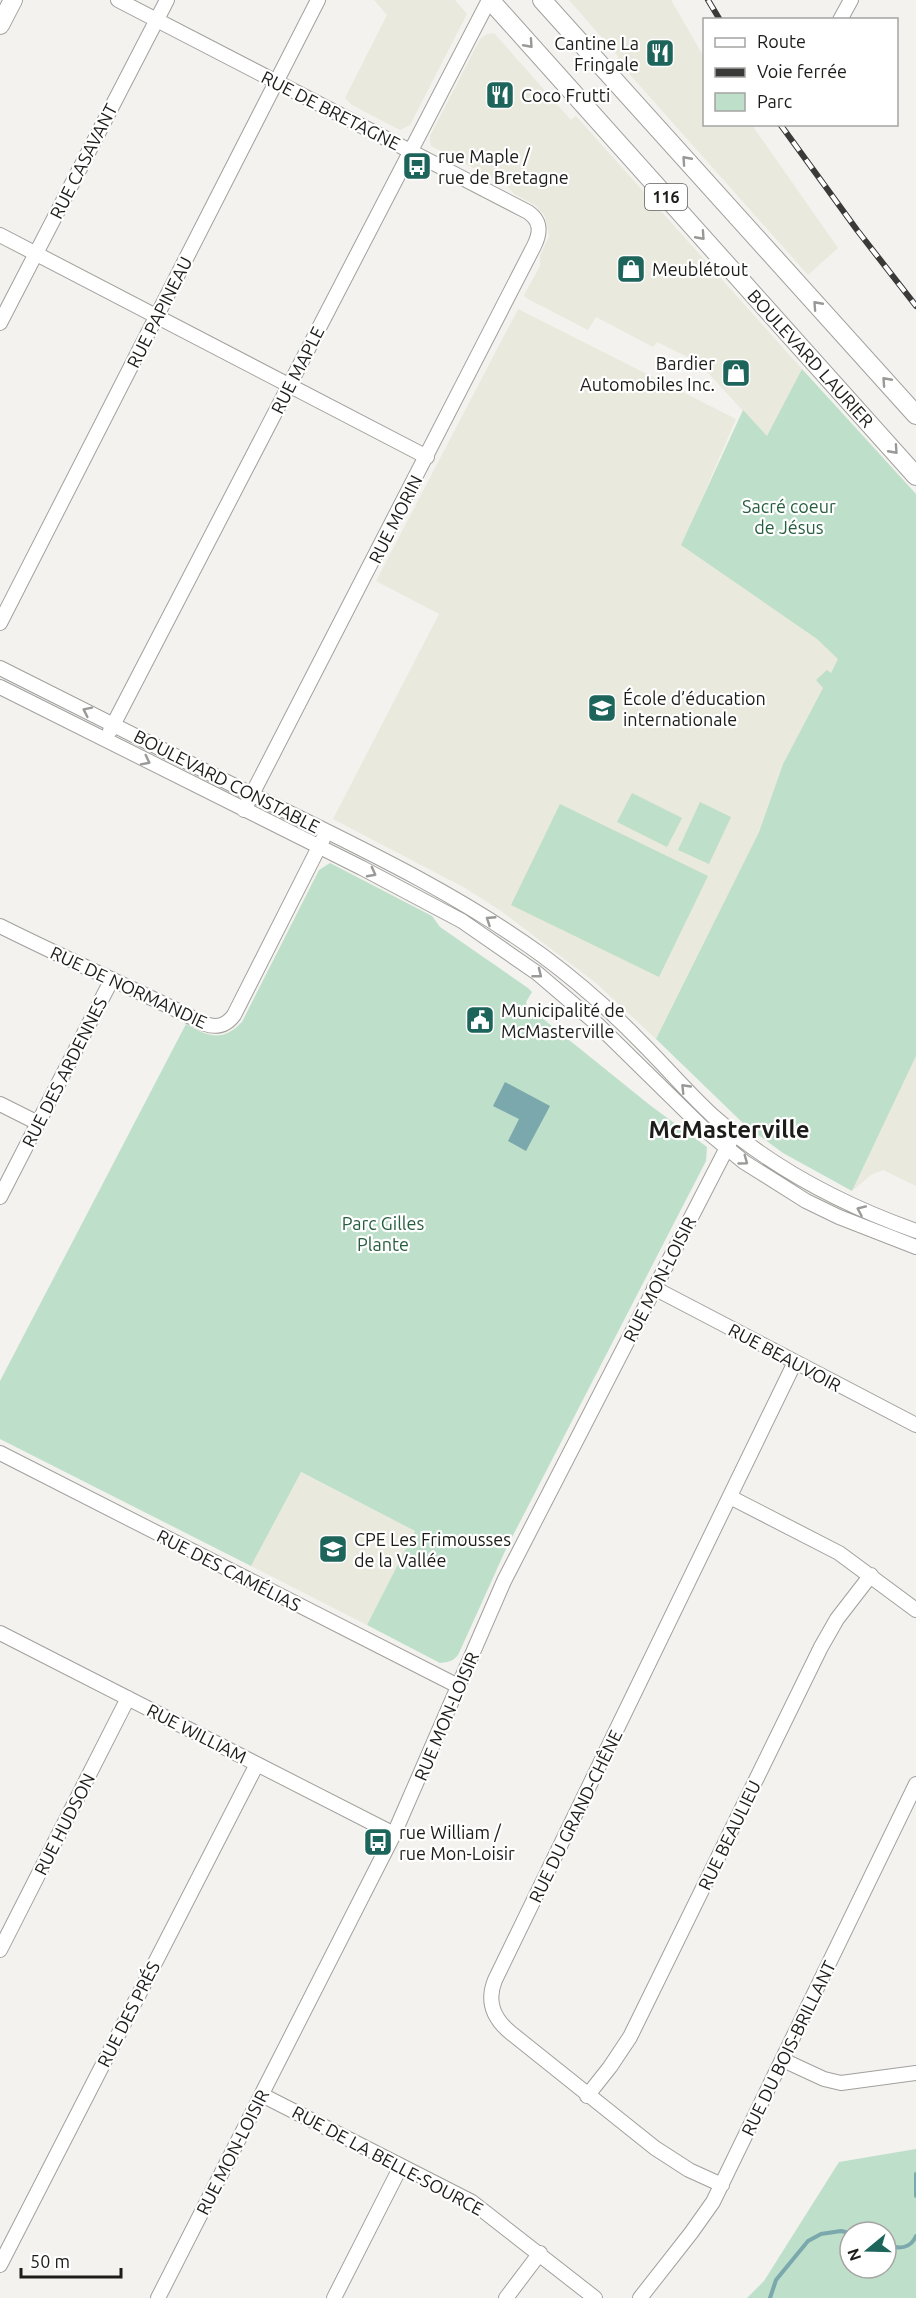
<svg xmlns="http://www.w3.org/2000/svg" width="916" height="2298" font-family="Ubuntu,sans-serif">
<style>
.built{fill:#eae9dd}
.green{fill:#bedfc9;fill-rule:evenodd}
.water{fill:#7aa8ad}
.lines{fill:none;stroke-linecap:round;stroke-linejoin:round}
.stream{stroke:#7aa8ad;stroke-width:4}
.minor-casing{stroke:#a1a09d;stroke-width:16}
.major-casing{stroke:#a1a09d;stroke-width:20}
.minor{stroke:#fff;stroke-width:14}
.major{stroke:#fff;stroke-width:18}
.rail-casing{stroke:#3a3a38;stroke-width:6}
.rail{stroke:#fff;stroke-width:4;stroke-dasharray:11;stroke-linecap:butt}
.oneway{stroke:#999998}
.labels{text-anchor:middle;dominant-baseline:central;stroke-width:4.5;stroke-linejoin:round;paint-order:stroke}
.shield{fill:#fff;stroke:#60605f;stroke-width:1.5}
.shield-label{font-size:16px;font-weight:bold;fill:#1c1c1a}
.poi-label{font-size:18px;fill:#1c1c1a;stroke:#fff;text-anchor:start}
.street-label{font-size:18px;fill:#1c1c1a;stroke:#fff}
.park-label{font-size:18px;fill:#265e3e;stroke:#fff}
.district-label{font-size:24px;font-weight:bold;fill:#1c1c1a;stroke:#fff}
</style>
<rect width="100%" height="100%" fill="#f3f2ee"/>
<path class="built" d="M374,0H455L467,14L410,125L400,130L352,105L345,98L387,15Z
M569,0H671L704,57V124L752,125L838,248L808,275L617,60L618,56Z
M494,33L571,120L576,116L802,369L767,437L698,362L657,342L653,347L596,317L588,330L526,298L524,295L540,266V256L549,236L545,216L535,205L514,194L506,185L431,146L430,142V136L480,39L487,34Z
M518,309L736,419L682,545L817,639L839,658L783,764L759,832L656,1039L596,983L501,911L465,888L333,819L439,614L376,581Z
M916,1056V1186L883,1170L871,1175L852,1191Z
M300,1472L415,1531L367,1625L251,1566Z"/>
<path class="green" d="M802,369L916,494V1056L852,1191L783,1153L745,1125L656,1039L759,832L783,764L823,688L816,680L827,670L831,673L838,659L817,639L681,545L743,410L767,436Z
M632,793L682,818L667,847L617,822Z
M700,802L731,817L709,864L678,850Z
M560,804L708,876L659,977L511,905Z
M330,863L432,916L440,927L528,988L532,992L526,1002L527,1006L651,1106L707,1147L706,1161L506,1549L459,1653C455,1661 448,1662 440,1663L367,1625L415,1531L301,1472L251,1566L0,1439V1381L186,1024C208,1036 222,1043 242,1022L319,870Z
M916,2149V2298H747L764,2281L839,2162ZM850,2232H886V2268H850Z"/>
<path class="water" d="M505,1082L550,1106L526,1151L508,1141L519,1119L493,1106Z"/>
<g class="lines">
<path class="stream" d="M916,2174V2196
M886,2245C898,2249 910,2250 916,2236
M770,2298L776,2280L808,2241L821,2234L841,2231L850,2233"/>
<g class="minor-casing">
<path id="minor" d="M118,0L528,212C541,221 541,232 534,246L244,810
M840,20L851,0
M0,235L427,457
M0,323L167,0
M0,623L318,0
M0,668C85,710 169,753 253,795C352,844 454,891 543,956C578,982 611,1011 641,1042C666,1067 688,1093 713,1116C772,1168 843,1205 916,1231
M0,687L362,868L462,921L537,973L597,1024L703,1128L744,1162L806,1201L839,1217L916,1247
M110,731L489,0
M0,926C68,960 137,990 205,1024C217,1028 226,1026 234,1015L323,839
M0,1104L38,1123
M0,1197L112,979
M654,1288L916,1425
M0,1453L458,1686
M730,1497L839,1553L916,1610
M0,1633L394,1834
M0,1950L128,1698
M783,2060L824,2079L841,2083L916,2073
M262,2095L472,2202L595,2298
M587,2096L610,2067L630,2037L821,1647L837,1619L871,1575
M722,2185L689,2170L655,2148L511,2033C494,2019 486,2002 495,1980L795,1362
M0,2265L257,1764
M158,2298L394,1834L504,1581L734,1134
M334,2298L401,2166
M506,2298L540,2253
M640,2298L691,2233L713,2202L916,1784"/>
</g>
<g class="major-casing">
<path id="major" d="M490,0L916,476
M542,0L916,415
M0,25L13,0"/>
</g>
<use href="#minor" class="minor"/>
<use href="#major" class="major"/>
<g class="rail-casing">
<path id="rail" d="M708,0L720,20
M780,124L857,230L916,306"/>
</g>
<use href="#rail" class="rail"/>
</g>
<defs><path id="oneway-chevron" d="M-2-3.5L2.5 0L-2 3.5" fill="none" stroke-width="1.6" stroke-linecap="round" stroke-linejoin="round" transform="scale(1.5)"/></defs>
<g class="oneway">
<use href="#oneway-chevron" transform="translate(529 44) rotate(48)"/>
<use href="#oneway-chevron" transform="translate(686 160) rotate(-132)"/>
<use href="#oneway-chevron" transform="translate(701 236) rotate(48)"/>
<use href="#oneway-chevron" transform="translate(817 305) rotate(-132)"/>
<use href="#oneway-chevron" transform="translate(886 381) rotate(-132)"/>
<use href="#oneway-chevron" transform="translate(894 450) rotate(48)"/>
<use href="#oneway-chevron" transform="translate(87 711) rotate(-154)"/>
<use href="#oneway-chevron" transform="translate(146 761) rotate(27)"/>
<use href="#oneway-chevron" transform="translate(372 873) rotate(28)"/>
<use href="#oneway-chevron" transform="translate(490 920) rotate(-147)"/>
<use href="#oneway-chevron" transform="translate(538 974) rotate(38)"/>
<use href="#oneway-chevron" transform="translate(685 1088) rotate(-134)"/>
<use href="#oneway-chevron" transform="translate(744 1161) rotate(36)"/>
<use href="#oneway-chevron" transform="translate(861 1210) rotate(-156)"/>
</g>
<defs>
<g id="restaurant-square" transform="scale(1.5)"><rect x="-9" y="-9" width="18" height="18" rx="4" fill="#1d655a" stroke="#fff"/><path d="M-5-6h1v4h1v-4h1v4h1v-4h1v5L-1.5 .5V6h-2V.5L-5-1ZM5-6V6H3V1.5H1.5Q1.5-4 5-6Z" fill="#fff"/></g>
<g id="bus-square" transform="scale(1.5)"><rect x="-9" y="-9" width="18" height="18" rx="4" fill="#1d655a" stroke="#fff"/><path d="M-5-6H5V4H4V6H2V4H-2V6H-4V4H-5ZM-3.5-4V0h7V-4ZM-3.5 1.2v1.5H-2V1.2ZM2 1.2v1.5H3.5V1.2Z" fill="#fff"/></g>
<g id="shop-square" transform="scale(1.5)"><rect x="-9" y="-9" width="18" height="18" rx="4" fill="#1d655a" stroke="#fff"/><path d="M-5-2.5h2.3a2.7 3.5 0 0 1 5.4 0H5L5.5 6h-11ZM-1.5-2.5h3a1.5 2.3 0 0 0-3 0Z" fill="#fff"/></g>
<g id="school-square" transform="scale(1.5)"><rect x="-9" y="-9" width="18" height="18" rx="4" fill="#1d655a" stroke="#fff"/><path d="M0-5L7-2L0 1L-7-2ZM-4 1L0 2.5L4 1V4Q0 6-4 4Z" fill="#fff"/></g>
<g id="civic-square" transform="scale(1.5)"><rect x="-9" y="-9" width="18" height="18" rx="4" fill="#1d655a" stroke="#fff"/><path d="M-.6-6.5H3V-4.5H.6V-3L4-1V1h2V6H-6V1h2V-1L-.6-3ZM-1.2 2.5V6h2.4V2.5Z" fill="#fff"/></g>
</defs>
<g fill-rule="evenodd">
<use href="#restaurant-square" x="660" y="53"/>
<use href="#restaurant-square" x="500" y="95"/>
<use href="#bus-square" x="417" y="166"/>
<use href="#shop-square" x="631" y="269"/>
<use href="#shop-square" x="736" y="373"/>
<use href="#school-square" x="602" y="708"/>
<use href="#civic-square" x="480" y="1020"/>
<use href="#school-square" x="333" y="1549"/>
<use href="#bus-square" x="378" y="1842"/>
</g>
<g class="labels">
<rect class="shield" x="645" y="184" width="42" height="26" rx="4.5"/>
<g class="shield-label">
<text x="666" y="197">116</text>
</g>
<g class="poi-label">
<text x="639" y="43" text-anchor="end">Cantine La<tspan x="639" dy="21">Fringale</tspan></text>
<text x="521" y="95">Coco Frutti</text>
<text x="438" y="156">rue Maple /<tspan x="438" dy="21">rue de Bretagne</tspan></text>
<text x="652" y="269">Meublétout</text>
<text x="715" y="363" text-anchor="end">Bardier<tspan x="715" dy="21">Automobiles Inc.</tspan></text>
<text x="623" y="698">École d’éducation<tspan x="623" dy="21">internationale</tspan></text>
<text x="501" y="1010">Municipalité de<tspan x="501" dy="21">McMasterville</tspan></text>
<text x="354" y="1539">CPE Les Frimousses<tspan x="354" dy="21">de la Vallée</tspan></text>
<text x="399" y="1832">rue William /<tspan x="399" dy="21">rue Mon-Loisir</tspan></text>
</g>
<g class="street-label">
<text transform="translate(331 110) rotate(27)">RUE DE BRETAGNE</text>
<text transform="translate(83 161) rotate(-63)">RUE CASAVANT</text>
<text transform="translate(159 312) rotate(-63)">RUE PAPINEAU</text>
<text transform="translate(811 358) rotate(48)">BOULEVARD LAURIER</text>
<text transform="translate(297 370) rotate(-63)">RUE MAPLE</text>
<text transform="translate(395 519) rotate(-63)">RUE MORIN</text>
<text transform="translate(227 781) rotate(27)">BOULEVARD CONSTABLE</text>
<text transform="translate(129 987) rotate(25)">RUE DE NORMANDIE</text>
<text transform="translate(64 1072) rotate(-63)">RUE DES ARDENNES</text>
<text transform="translate(659 1279) rotate(-63)">RUE MON-LOISIR</text>
<text transform="translate(785 1357) rotate(28)">RUE BEAUVOIR</text>
<text transform="translate(229 1570) rotate(27)">RUE DES CAMÉLIAS</text>
<text transform="translate(446 1716) rotate(-67)">RUE MON-LOISIR</text>
<text transform="translate(197 1733) rotate(27)">RUE WILLIAM</text>
<text transform="translate(575 1816) rotate(-64)">RUE DU GRAND-CHÊNE</text>
<text transform="translate(64 1824) rotate(-63)">RUE HUDSON</text>
<text transform="translate(729 1835) rotate(-64)">RUE BEAULIEU</text>
<text transform="translate(128 2014) rotate(-63)">RUE DES PRÉS</text>
<text transform="translate(788 2048) rotate(-64)">RUE DU BOIS-BRILLANT</text>
<text transform="translate(232 2152) rotate(-63)">RUE MON-LOISIR</text>
<text transform="translate(388 2160) rotate(28)">RUE DE LA BELLE-SOURCE</text>
</g>
<g class="park-label">
<text x="789" y="506">Sacré coeur<tspan x="789" dy="21">de Jésus</tspan></text>
<text x="383" y="1223">Parc Gilles<tspan x="383" dy="21">Plante</tspan></text>
</g>
<g class="district-label">
<text x="729" y="1129">McMasterville</text>
</g>
</g>
<rect x="703" y="18" width="195" height="108" fill="#ffffff" stroke="#a4a4a3" stroke-width="1.5"/>
<rect x="715" y="38" width="30" height="9" fill="#ffffff" stroke="#a4a4a3" stroke-width="1.5"/>
<text x="757" y="48" font-size="18" fill="#1c1c1a">Route</text>
<rect x="715" y="68" width="30" height="9" fill="#3a3a38" stroke="#a4a4a3" stroke-width="1.5"/>
<text x="757" y="78" font-size="18" fill="#1c1c1a">Voie ferrée</text>
<rect x="715" y="93" width="30" height="18" fill="#bedfc9" stroke="#a4a4a3" stroke-width="1.5"/>
<text x="757" y="108" font-size="18" fill="#1c1c1a">Parc</text>
<g transform="translate(868 2250) rotate(251)"><circle r="28" fill="#ffffff" stroke="#a4a4a3" stroke-width="1.5"/>
<path d="M0-4.5L10 22L0 15L-10 22Z" fill="#1d655a"/>
<text y="-9" font-size="16" font-weight="bold" text-anchor="middle" fill="#1c1c1a">N</text>
</g>
<path d="M21 2268v9h100v-9" fill="none" stroke="#1c1c1a" stroke-width="3"/>
<text x="30" y="2268" font-size="18" fill="#1c1c1a" stroke="#ffffff" stroke-width="4.5" paint-order="stroke">50 m</text>
</svg>
